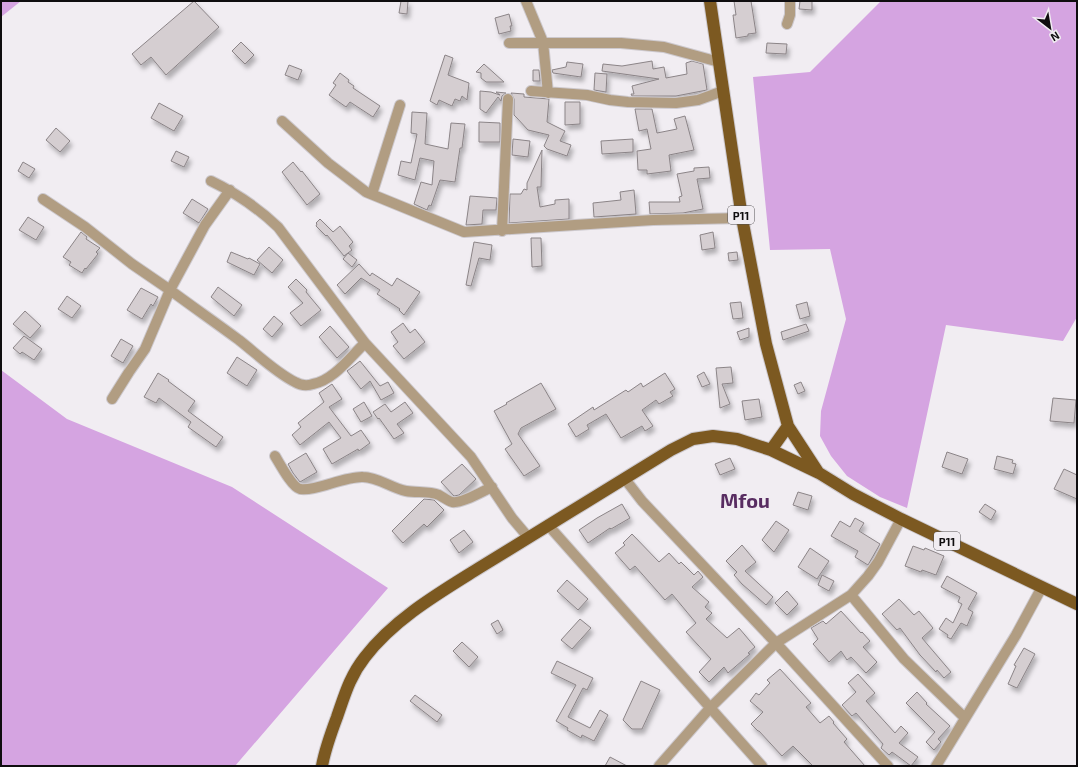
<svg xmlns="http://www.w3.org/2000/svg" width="1078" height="767" font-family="'Exo 2',sans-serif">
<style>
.forest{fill:#d5a4e1}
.building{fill:#d5ced1;stroke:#8b8487;filter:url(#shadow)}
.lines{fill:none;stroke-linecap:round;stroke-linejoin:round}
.minor-casing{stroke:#cdc9ce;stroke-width:12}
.major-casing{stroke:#cdc9ce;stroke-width:14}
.minor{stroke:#b19d82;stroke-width:10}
.major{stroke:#7c5921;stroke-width:12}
.labels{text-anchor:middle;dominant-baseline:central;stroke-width:3.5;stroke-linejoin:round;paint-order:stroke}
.shield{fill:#f1edf2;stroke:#535053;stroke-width:1}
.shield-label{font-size:11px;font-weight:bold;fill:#0f0d0f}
.town-label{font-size:20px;font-weight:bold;fill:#582c61;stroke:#f1edf2}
</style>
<defs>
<filter id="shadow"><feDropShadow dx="2.5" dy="4.5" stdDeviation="2" flood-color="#0004"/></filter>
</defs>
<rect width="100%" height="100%" fill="#f1edf2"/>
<path class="forest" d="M1,1H21L1,17Z
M881,1H1077V317L1063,341L946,325L907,508L880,497L847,476L831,456L820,436L821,411L846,319L830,249L770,250L753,77L810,72Z
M1,370L67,419L232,487L388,588L235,766H1Z"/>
<path class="building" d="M194,1L219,27L166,75L151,57L141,65L132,54Z
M401,1H408L407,14L399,13Z
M734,1H751L756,33L748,34V36L736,38L733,15H736Z
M800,1H812V10L799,9Z
M509,14L512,26H510L511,31L499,34L495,18Z
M241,42L254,55L245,64L232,51Z
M767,43L787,44L786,54L766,53Z
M445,55L453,58L448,75L469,83L467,100L462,96L460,101L455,99L452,106L439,100L437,105L430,101Z
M652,61L653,69L664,67L666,78L687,74L686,63L692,61L703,64L707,90L676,96H632L631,94H634L632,86L659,79L602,71L603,64L622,66Z
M567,62L583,64L581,77L553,73L552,70L566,67Z
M484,64L504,82H486L481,78V73L476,72Z
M289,65L302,70L298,80L285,75Z
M533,70H539L540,81H533Z
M340,73L349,80L348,82L354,86L353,88L380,106L373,117L350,102L346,107L329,95L336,85L333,83Z
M595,73L607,74L606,92L594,90Z
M480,91L491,92L500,95L496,92L506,93L502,96L501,101L498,97L486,113L480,109Z
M511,93L524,94V97L549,99L547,122L565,131L560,141L571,145L567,156L547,149L544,146L549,135L528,130L517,118L514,115V99Z
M565,102H580V124L565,125Z
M159,103L183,116L174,131L151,118Z
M635,109H652L657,133L677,129L674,119L685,116L694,150L669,155L671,171L647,174V170H638L637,151L651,149L647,129L639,131Z
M412,112L427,113L425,144L448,149L451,123L465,124L462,148H460L455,182L440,180L431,206L429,205L427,210L414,204L421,182L432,185L434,161L420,158L415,180L398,175L401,161L411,163L417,134L411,133Z
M479,122L500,123V142H479Z
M56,128L70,141L60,152L46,140Z
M513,139L530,141L528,157L512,155Z
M633,139V152L602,154L601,141Z
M542,150L541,187H537L540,207L555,204V200L569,199V219L509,223L510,194H521L524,189L527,190V183Z
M176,151L189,157L184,167L171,161Z
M23,162L35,169L29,178L18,171Z
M293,162L301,172L302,171L320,194L307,205L282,172Z
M709,167L710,178L697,179L703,209L683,213L650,214L649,202H680L679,197L682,196L677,174L694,171V168Z
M634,190L636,214L594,217L593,203L621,200L620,192Z
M470,196L497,198L496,210H483L482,224L466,225Z
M192,199L208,209L199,223L183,213Z
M28,217L44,227L36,240L19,230Z
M320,219L333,232L340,226L353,242L349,246L352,250L344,256L327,235L326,236L316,226L317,224L316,223Z
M81,232L87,237L86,239L100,248L96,252L98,254L86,269L85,268L82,273L69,265L71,262L63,257Z
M713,232L715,248L702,250L700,235Z
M531,238H541L542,266L532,267Z
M474,242L492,245L490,260L479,258L471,286L466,285Z
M269,247L283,260L272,273L257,260Z
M231,252L248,259L249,258L260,264L254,275L227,262Z
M737,252L738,260L729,261L728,253Z
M348,253L357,260L352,267L343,259Z
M359,264L370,276L372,273L392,286L397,278L420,292L404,315L399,310L400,309L377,294L380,290L361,278L345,294L337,285Z
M296,279L307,290L306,292L321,310L301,326L290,313L303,303L288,287Z
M218,287L242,305L234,316L211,297Z
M141,288L158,297L153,306L151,304L142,319L127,310Z
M67,296L81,306L72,318L58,309Z
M741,302L743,318L733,319L730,303Z
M807,302L810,316L800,319L796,305Z
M25,311L41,326L30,338L13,324Z
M274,316L283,324L272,337L263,329Z
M403,323L410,333L415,329L425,342L404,359L393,346L398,342L391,332Z
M806,324L809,331L783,340L781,332Z
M330,326L349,347L337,358L319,337Z
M749,328V337L740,340L737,332Z
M24,336L42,349L34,360L22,352L20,354L13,348Z
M121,339L133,346L123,363L111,356Z
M237,357L257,370L247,386L227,373Z
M360,361L380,386L388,382L394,393L381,400L370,381L361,389L347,371Z
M731,367L733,383L722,384L730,404L720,408L716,368Z
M704,372L710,384L702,387L697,376Z
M158,373L169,380L168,381L195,401L188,411L223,437L216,447L188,427L191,422L159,398L156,403L144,397Z
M665,373L675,389L670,392L673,396L659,404L656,400L642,410L653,426L645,431L642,426L621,438L606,414L587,425L589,429L576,437L568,424L593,407L594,410L626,390L628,392L641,383L643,387Z
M801,382L805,391L798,394L794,385Z
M541,383L556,409L521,428L518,434L540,466L524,476L505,449L512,444L494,411L507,404L506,403Z
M332,384L342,399L329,407L351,436L361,430L370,443L359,451L358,449L332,464L323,449L341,438L329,422L300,445L292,435L301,427L298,423L324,402L319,393Z
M1053,398L1076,400L1074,423L1050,421Z
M759,399L762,417L745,420L742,401Z
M364,402L372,416L361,422L353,409Z
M405,402L413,413L397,424L404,433L394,439L379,418L378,419L373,412L385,404L391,412Z
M947,452L968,459L962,474L942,467Z
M306,453L317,472L300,482L293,473L288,464Z
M997,456L1013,460L1012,463L1016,464L1013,474L994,469Z
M730,458L735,469L720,475L715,464Z
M462,464L476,479L459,495L454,496L441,482Z
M1064,469L1077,475V499L1054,489Z
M798,492L812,496L808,510L793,505Z
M424,499L434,500L444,510L427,527L424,524L403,543L392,531Z
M622,504L630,518L611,529L610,528L588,543L579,530L597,518Z
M985,504L996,511L991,520L979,512Z
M855,518L864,523L859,531L880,544L868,565L855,557L858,551L831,536L840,521L850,527Z
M776,521L789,530L774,552L762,540Z
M464,530L473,542L459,553L450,540Z
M632,534L659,562L669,553L679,564L681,562L694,575L698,571L703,577L692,587L709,602L705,607L712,613L706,619L727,638L739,628L755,647L748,653L750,654L728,673L724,667L709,682L699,672L711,659L686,632L696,623L672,594L665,600L635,566L630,570L615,553L625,545L623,543Z
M742,545L756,562L745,571L773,597L766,605L742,584L734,575L737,572L726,561Z
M913,546L924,550L925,548L944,556L936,575L922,570L921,572L905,566Z
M810,548L829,561L817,579L798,567Z
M822,575L834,581L829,591L818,585Z
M947,576L977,593L968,609L973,612L967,626L961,623L951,639L947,637L948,635L939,629L946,618L953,623L962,604L958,602L960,597L941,587Z
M567,580L588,599L578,610L557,591Z
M787,591L798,604L787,615L775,603Z
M899,599L914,615L919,611L933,628L922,638L951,672L944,678L937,670L936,672L920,655L900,628L897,630L882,614Z
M841,611L861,633L862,632L870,641L863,647L877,662L866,673L851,657L847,660L841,651L829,662L813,644L818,639L811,628L823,621L826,624Z
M580,619L591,628L572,649L561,640Z
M498,620L503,630L497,634L491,624Z
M462,642L478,657L469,667L453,651Z
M1024,648L1035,654L1017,688L1008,684L1016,666L1014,665Z
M557,661L593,678L587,690L583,688L568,717L590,728L600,710L608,715L594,741L582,735L581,738L567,730L568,728L556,721L576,685L551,673Z
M780,669L811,703L806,707L820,723L829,716L834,722L833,723L847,739L844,742L865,766H813L793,746L782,756L759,731H758L751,724L763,712L750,701L756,693L759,695L770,683L767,680Z
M858,674L875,693L866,701L895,733L901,726L908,733L899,743L918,757L911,766L892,752L889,755L881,748L883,744L856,713L852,716L842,705L856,692L848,683Z
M641,681L660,690L642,729H632L623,720Z
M917,692L927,703L926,704L950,726L938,739L941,742L934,750L926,742L935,732L906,703Z
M415,695L442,715L437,722L410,701Z
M610,757L627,766H605Z"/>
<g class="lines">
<g class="minor-casing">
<path id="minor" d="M526,1L543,42L548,93
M787,24L790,15V1
M509,43H621L664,47L719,62
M531,91L587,95L610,100L628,102L676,103L698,100L723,91
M282,121L328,163L366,192L464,232L653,220L742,218
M211,181C236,193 258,208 278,227L365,343L471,457L512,518L528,537
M372,194L400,105
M43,199L85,227L132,264L170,290L205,225L230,190
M502,231L508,99
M112,399L129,372L145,349L170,290C193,307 216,323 239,340C257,354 275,372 295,382C300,385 307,386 313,384C334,380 350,357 365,343
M275,456C280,464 292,487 300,489C314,492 345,476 363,477C378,477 391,488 406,491C417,493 428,491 439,495C443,497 448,501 452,502C461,504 483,491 492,487
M625,479L642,501L776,643L888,766
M548,525L762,766
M851,595L904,659L965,718
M659,766L710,708L776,643L851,595L868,576L878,562L901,519
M936,766L1016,635L1042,587"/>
</g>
<g class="major-casing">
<path id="major" d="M710,1L742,218L766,344L788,426L818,472
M771,450L788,426
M322,766C325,749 331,733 337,717C345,694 350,676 365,657C394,619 439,593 479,568C543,528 607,490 671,450L693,439L713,436L737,439L771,450L819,473L853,494L901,519L1077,604"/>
</g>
<use href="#minor" class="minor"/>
<use href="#major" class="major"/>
</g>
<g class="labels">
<g class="shield">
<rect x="728" y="206" width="26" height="18" rx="3"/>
<rect x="934" y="532" width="26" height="18" rx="3"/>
</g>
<g class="shield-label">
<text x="741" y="215">P11</text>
<text x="947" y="541">P11</text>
</g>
<g class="town-label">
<text x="745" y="500">Mfou</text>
</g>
</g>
<rect width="1078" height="767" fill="none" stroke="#0f0d0f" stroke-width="4"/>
<g transform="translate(1050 28) rotate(149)" stroke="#f1edf2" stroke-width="3" paint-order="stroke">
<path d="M0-3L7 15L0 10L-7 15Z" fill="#0f0d0f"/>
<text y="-6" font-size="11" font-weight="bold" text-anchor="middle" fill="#0f0d0f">N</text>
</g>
</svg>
